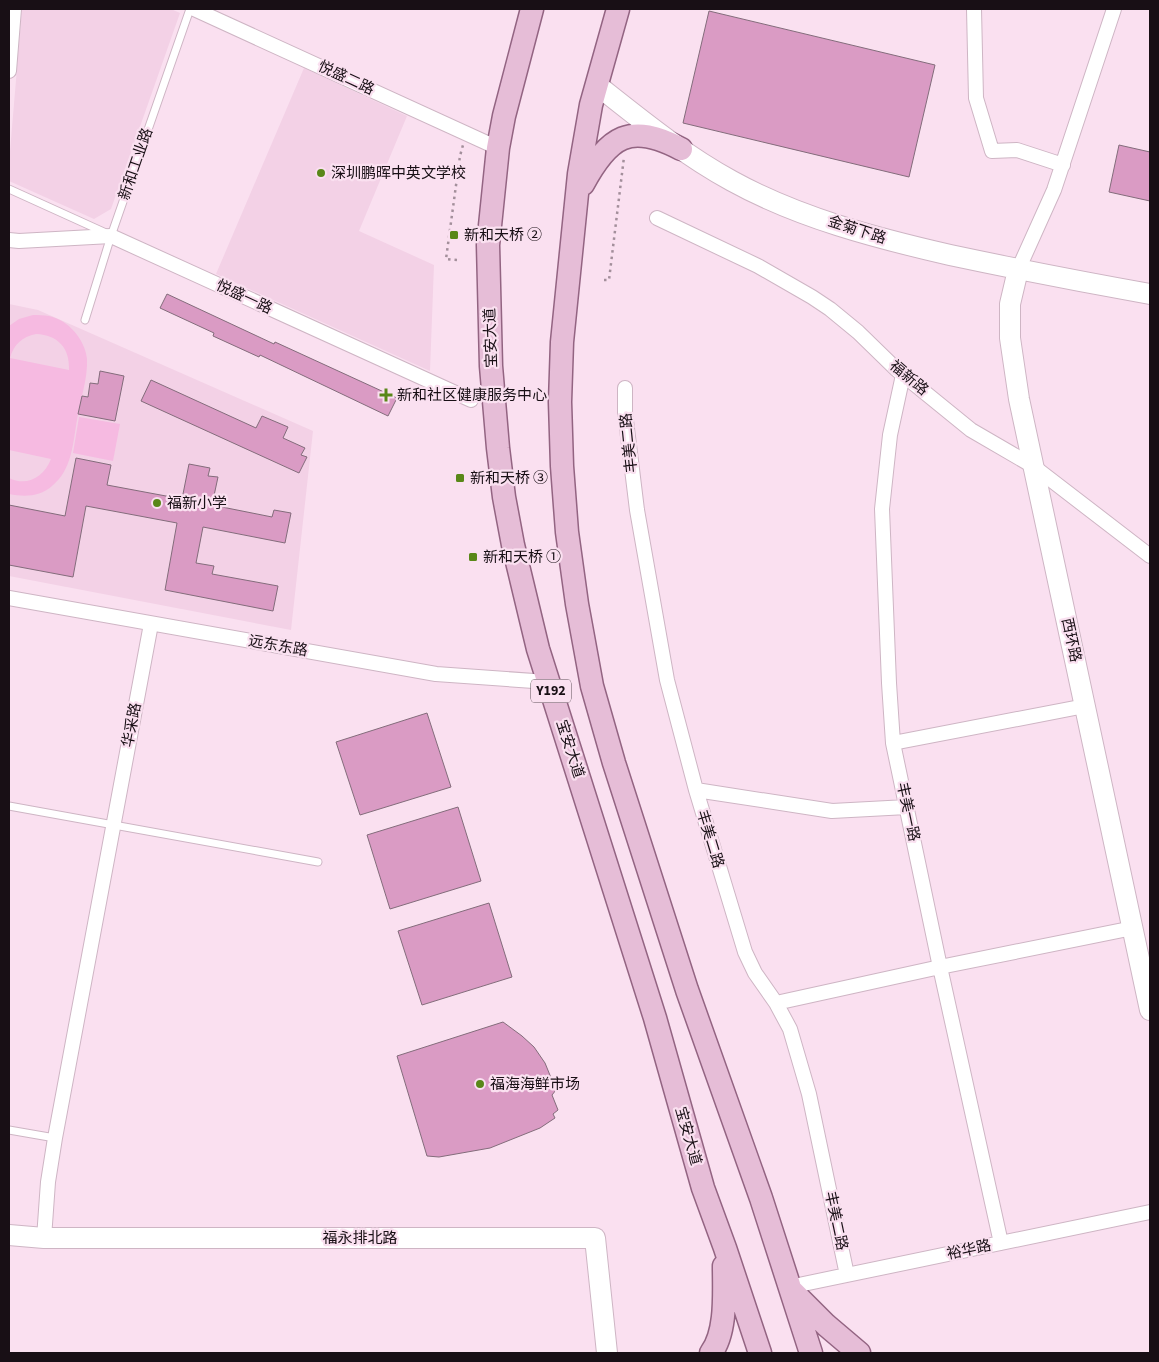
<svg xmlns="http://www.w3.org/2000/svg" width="1159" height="1362" font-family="'Source Sans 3','Noto Sans SC',sans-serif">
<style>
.built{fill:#f3d1e6}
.green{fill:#f6bae1;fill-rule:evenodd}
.building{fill:#da9bc4;stroke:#836c7b}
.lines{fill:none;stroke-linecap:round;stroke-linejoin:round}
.lane-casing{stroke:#ceb5c4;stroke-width:9}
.street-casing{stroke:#ceb5c4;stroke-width:16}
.secondary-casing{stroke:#ceb5c4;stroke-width:22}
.primary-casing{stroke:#936482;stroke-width:25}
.path{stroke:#a38f9b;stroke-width:2.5;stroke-dasharray:2.5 4;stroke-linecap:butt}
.lane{stroke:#fff;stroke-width:7}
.street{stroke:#fff;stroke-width:14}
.secondary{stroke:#fff;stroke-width:20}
.primary{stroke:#e6bdd7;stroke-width:22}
.poi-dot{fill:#598718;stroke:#fae0f0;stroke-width:2}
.labels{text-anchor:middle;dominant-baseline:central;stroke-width:4.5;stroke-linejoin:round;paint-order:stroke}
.shield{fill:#fae0f0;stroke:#5c4e57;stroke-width:1}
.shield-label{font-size:14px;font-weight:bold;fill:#180f15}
.street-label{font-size:15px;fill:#180f15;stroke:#fae0f0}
.poi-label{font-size:15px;fill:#180f15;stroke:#fae0f0;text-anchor:start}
</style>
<rect width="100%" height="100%" fill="#fae0f0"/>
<path class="built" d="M22,9H171L180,13L111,209L94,219L9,181V163Z
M304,68L407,116L359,231L434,265L430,371L216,274Z
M9,304L38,310L313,431L291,630L9,576Z"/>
<path class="green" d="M33,315C38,315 44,315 49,316C68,320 85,339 87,359C88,378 80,401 77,420C73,443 72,470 52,486C40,497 24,497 9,494V478C27,487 44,477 51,459L9,450V326L19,319ZM36,334C58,335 70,348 69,370L10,358C14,344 22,337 36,334Z
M79,417L120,424L113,461L73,453Z"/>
<path class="building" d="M709,11L935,65L909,177L683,123Z
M1119,145L1150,152V201L1109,192Z
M167,294L274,344L275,342L397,398L388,416L260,355L259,357L213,336L214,333L160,308Z
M100,371L124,376L115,421L78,414L82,396L88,397L90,383L98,384Z
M151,380L256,428L262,416L288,427L283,438L305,448L301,455L307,457L299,473L141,401Z
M76,458L111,465L107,485L182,499L189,464L210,468L208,476L218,477L212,505L272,517L274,510L291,513L285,543L203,527L196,563L214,566L212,574L278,586L273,611L165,590L177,523L86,506L73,577L9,565V505L65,516Z
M427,713L451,787L360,815L336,742Z
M458,807L481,881L390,909L367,835Z
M489,903L512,977L422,1005L398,931Z
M503,1022L522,1036L534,1047L545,1063L556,1090L552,1095L558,1110L553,1114L555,1118L540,1128L490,1148L439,1157L427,1156L397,1056Z"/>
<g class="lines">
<g class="lane-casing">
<path id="lane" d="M9,189L106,233
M85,320L111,236L190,9
M9,806L318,862
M9,1130L55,1138"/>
</g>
<g class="street-casing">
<path id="street" d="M194,9L498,148
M974,9L976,98L992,151L1017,150L1063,165
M9,71L14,9
M657,218L758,266L812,297L830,309L858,332L896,369L971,430L1033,466L1150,556
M9,240L19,241L111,236L471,400
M1018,270L1054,190L1114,9
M903,375L890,435L882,509L889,683L893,743L940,967L1001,1243
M625,388V412L637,510L667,680L696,790L745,952L755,973L776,1003L790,1029L809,1094L847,1275
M9,598L436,674L548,682
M893,743L1085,706
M696,790L832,811L907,807
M776,1003L940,967L1133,928
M44,1238L48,1182L55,1138L151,624
M789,1287L1150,1212"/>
</g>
<g class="secondary-casing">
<path id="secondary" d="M597,85C640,119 684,155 732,181C799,218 876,238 950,255C1016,269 1083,282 1150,294
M1018,270L1010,304V338L1019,399L1150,1010
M9,1235L44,1238H595L607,1353"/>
</g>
<g class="primary-casing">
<path id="primary" d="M532,9L504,116L498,148L488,245L491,366L498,448L504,497L513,545L538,649L655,1018L703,1188L725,1248L760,1353
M618,9L591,105L579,174L562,342L560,402L562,466L567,532L577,604L592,686L614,763L687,990L761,1198L811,1353
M583,184C609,136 630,122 681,149
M792,1291L826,1325L859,1353
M711,1353C727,1332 724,1292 724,1266"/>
</g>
<path class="path" d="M457,260L446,259L460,156L463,145
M604,280H609L624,157"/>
<use href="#lane" class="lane"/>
<use href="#street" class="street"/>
<use href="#secondary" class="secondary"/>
<use href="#primary" class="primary"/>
</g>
<g class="poi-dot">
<circle cx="321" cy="173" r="5"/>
<rect x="449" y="230" width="10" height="10" rx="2.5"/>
<path d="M383.5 387.5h5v5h5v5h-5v5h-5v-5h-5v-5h5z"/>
<rect x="455" y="473" width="10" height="10" rx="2.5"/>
<circle cx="157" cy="503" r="5"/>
<rect x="468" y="552" width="10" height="10" rx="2.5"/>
<circle cx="480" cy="1084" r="5"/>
</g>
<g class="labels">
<rect class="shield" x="531" y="679.5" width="40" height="23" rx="4"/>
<g class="shield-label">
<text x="551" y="691">Y192</text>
</g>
<g class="street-label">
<text transform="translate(346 78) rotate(25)">悦盛二路</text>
<text transform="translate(136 164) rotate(-71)">新和工业路</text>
<text transform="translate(857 230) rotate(18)">金菊下路</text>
<text transform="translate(244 297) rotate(25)">悦盛一路</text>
<text transform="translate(491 338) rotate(-92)">宝安大道</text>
<text transform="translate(909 378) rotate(40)">福新路</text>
<text transform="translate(629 443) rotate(-96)">丰美二路</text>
<text transform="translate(1071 640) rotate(78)">西环路</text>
<text transform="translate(278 646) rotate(10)">远东东路</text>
<text transform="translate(132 725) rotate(-79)">华采路</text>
<text transform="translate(570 749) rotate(72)">宝安大道</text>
<text transform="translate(908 812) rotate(78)">丰美一路</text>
<text transform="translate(710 839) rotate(73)">丰美二路</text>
<text transform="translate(688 1136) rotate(74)">宝安大道</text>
<text transform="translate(836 1221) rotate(78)">丰美二路</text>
<text x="360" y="1238">福永排北路</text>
<text transform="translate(969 1250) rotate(-12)">裕华路</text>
</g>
<g class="poi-label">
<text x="331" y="173">深圳鹏晖中英文学校</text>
<text x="464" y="235">新和天桥 ②</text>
<text x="397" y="395">新和社区健康服务中心</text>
<text x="470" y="478">新和天桥 ③</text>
<text x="167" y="503">福新小学</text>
<text x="483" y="557">新和天桥 ①</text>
<text x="490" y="1084">福海海鲜市场</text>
</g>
</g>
<rect width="1159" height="1362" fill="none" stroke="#180f15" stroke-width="20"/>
</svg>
